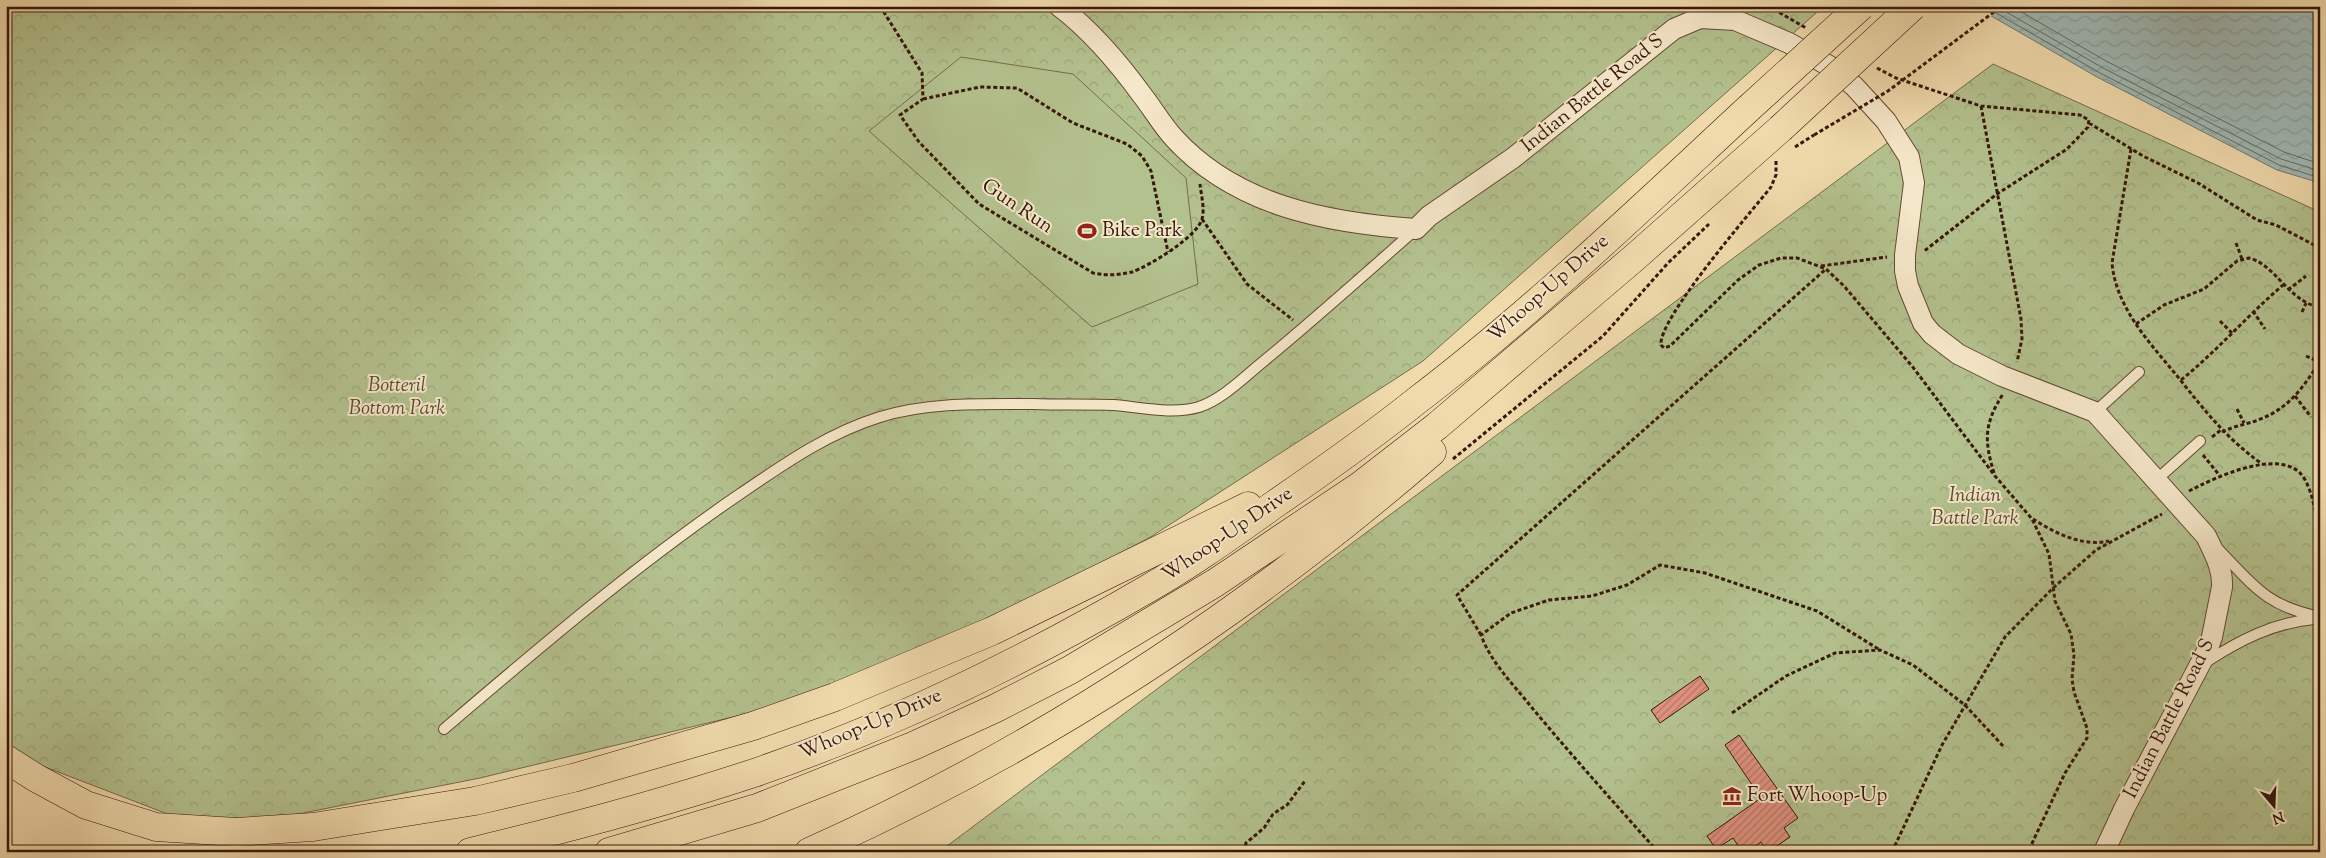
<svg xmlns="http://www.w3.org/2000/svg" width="2326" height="858" font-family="'Sorts Mill Goudy',serif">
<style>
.park{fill:url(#park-crowns);stroke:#756c4c}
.garden{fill:#b3c18e;stroke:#756c4c}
.water{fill:url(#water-waves);stroke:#757870}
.pier{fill:#f0daac}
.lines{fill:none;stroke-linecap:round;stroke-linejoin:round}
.shore{stroke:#6a685f;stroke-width:1}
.building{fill:url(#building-hatch);stroke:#37170a}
.lane-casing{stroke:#654832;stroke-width:12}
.street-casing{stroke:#654832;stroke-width:22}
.highway-casing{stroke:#37170a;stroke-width:29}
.path{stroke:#37170a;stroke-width:3;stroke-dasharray:4 2.5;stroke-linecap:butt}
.lane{stroke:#f5e7c9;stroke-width:10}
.street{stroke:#f5e7c9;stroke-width:20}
.highway{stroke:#f0daac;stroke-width:28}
.highway-bridge-casing{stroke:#37170a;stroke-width:29;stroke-linecap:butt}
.path-bridge{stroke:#37170a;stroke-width:3;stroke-dasharray:4 2.5;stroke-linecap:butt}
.highway-bridge{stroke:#f0daac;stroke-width:28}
.labels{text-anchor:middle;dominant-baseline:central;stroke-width:4;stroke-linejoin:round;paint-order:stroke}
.street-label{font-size:20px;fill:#37170a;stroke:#f5e7c9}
.poi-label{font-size:20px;fill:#37170a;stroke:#f5e7c9;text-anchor:start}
.park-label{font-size:20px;font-style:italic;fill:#5c4a32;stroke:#f5e7c9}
</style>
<defs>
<pattern id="park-crowns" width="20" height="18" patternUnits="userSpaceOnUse" patternTransform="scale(1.25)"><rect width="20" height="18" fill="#b3c18e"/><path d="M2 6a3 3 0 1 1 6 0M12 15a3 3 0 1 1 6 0" fill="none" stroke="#9ba579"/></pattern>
<pattern id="water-waves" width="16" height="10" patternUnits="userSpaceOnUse" patternTransform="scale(1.25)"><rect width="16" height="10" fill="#9eb8b4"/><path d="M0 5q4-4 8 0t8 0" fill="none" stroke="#899d99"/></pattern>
<pattern id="building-hatch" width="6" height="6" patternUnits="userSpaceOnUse" patternTransform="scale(1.25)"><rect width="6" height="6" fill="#df917f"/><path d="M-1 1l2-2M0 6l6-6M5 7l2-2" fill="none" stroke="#b67566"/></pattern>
</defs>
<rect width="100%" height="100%" fill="#f0daac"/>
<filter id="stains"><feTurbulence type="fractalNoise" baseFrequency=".004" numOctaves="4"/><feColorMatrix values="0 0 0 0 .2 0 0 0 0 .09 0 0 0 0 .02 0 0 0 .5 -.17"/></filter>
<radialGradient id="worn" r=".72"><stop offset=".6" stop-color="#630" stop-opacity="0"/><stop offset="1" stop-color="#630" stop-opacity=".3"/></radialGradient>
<path class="park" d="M6,6H1824L1423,361L1149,538L861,686L480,778L212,831L6,752Z
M1993,64L2320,212V852H939Z"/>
<path class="garden" d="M961,57L1073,74L1186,178L1198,284L1092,327L869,131Z"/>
<path class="water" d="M1974,6H2320V183L2277,170L2097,77Z"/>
<path class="pier" d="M1993,6H2004L1989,18L1982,14Z"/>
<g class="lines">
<path class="shore" d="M1984,6L2100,73L2279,165L2320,178
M1996,6L2103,68L2281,159L2320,171
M2011,6L2106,61L2284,152L2320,164"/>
</g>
<path class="building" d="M1700,676L1709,689L1660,723L1651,710Z
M1739,735L1798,818L1784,828L1790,837L1768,852L1761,842L1747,852H1742L1733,838L1716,849L1707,836L1761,798L1725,745Z"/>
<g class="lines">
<g class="lane-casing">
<path id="lane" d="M2095,412L2139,372
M2155,481L2200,441
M2218,549C2254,586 2266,606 2320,617
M2206,662C2240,640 2273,623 2314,619
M444,729C540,647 636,565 740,494C784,464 828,433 880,417C928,402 982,404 1033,404C1060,405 1086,404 1113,405C1140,407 1172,415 1199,407C1223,399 1244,377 1264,361C1316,318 1365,274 1415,230"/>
</g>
<g class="street-casing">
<path id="street" d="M1059,6C1092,31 1118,62 1142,95C1153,109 1162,125 1174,138C1236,206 1328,223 1416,229L1429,216L1513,158L1674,29L1700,18L1735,20L1789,43L1831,67L1854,86L1886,121L1909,157L1914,183L1905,255V271L1908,286L1923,323L1932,334L1958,354L2002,376L2095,412L2206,536C2214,553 2223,568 2222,587L2212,637L2207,651L2124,809L2104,852"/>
</g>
<g class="highway-casing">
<path id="highway" d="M6,759L36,778L86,805L156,827L236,832L313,827L475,801L573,778L753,726L835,697L992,631L1248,506
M470,852C566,829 660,804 754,773C891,726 1024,661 1149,588C1193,563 1234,533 1275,504C1323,471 1370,438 1415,402C1533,312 1641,208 1749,108
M609,852L757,808L913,746L994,709L1070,670L1215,583L1361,485L1437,426L1634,258L1780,129
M809,852C1035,751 1245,614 1432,452"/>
</g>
<path class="path" d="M880,6L922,73L923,99L900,115L919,142L979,204L1093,273C1107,276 1118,275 1132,272C1149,266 1197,237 1202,219C1205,209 1201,194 1200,184
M1768,6L1806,28
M1877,68L1896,78L1981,106L2080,115L2089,120L2088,127L2067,149L1997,194L1923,252
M923,99L980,87L1017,88L1073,123L1127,144L1142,156L1151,171L1168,252
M1981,106L2021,319L2022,339L2017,362
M2089,123L2143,156L2198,183L2257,220L2276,225L2320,248
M1795,147L1814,135
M2131,149L2112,263C2116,308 2150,343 2178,377C2205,411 2226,438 2262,464
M1776,161V175L1771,187C1751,212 1658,319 1661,345L1664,348L1670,346L1738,280L1759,265L1781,258H1797L1826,269L1844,286L1912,366L1995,476L2032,519L2049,554L2055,601L2071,634L2074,655L2072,679L2074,692L2087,728V738L2065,773L2028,852
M1202,219L1247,284L1293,320
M2236,243L2242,259
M1821,266L1887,257
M2288,290L2306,276
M2253,311L2265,329
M2302,312L2306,303
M2220,321L2232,333
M2136,324L2164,305L2204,289L2237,261L2249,258C2276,265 2286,299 2320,308
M2306,356L2319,362
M2181,380C2217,351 2247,316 2283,285
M2295,396L2311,417
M2237,409L2244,423
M2222,432C2236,425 2250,424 2263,418C2290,407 2305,385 2320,361
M2212,437L2221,430
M2203,455L2220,476
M1453,459L1603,336L1668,263L1709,224
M1994,473C1984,440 1984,424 2003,394
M2189,491C2214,478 2283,445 2304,478C2315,497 2315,517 2320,537
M2033,519C2055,533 2082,547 2109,541
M1481,635L1457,595L1826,269
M1732,713L1786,676L1835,653L1880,650L1913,665L1965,705L2003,746
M1244,852L1246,843L1264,828L1273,814L1287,805L1305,781
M1658,852C1616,805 1574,758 1533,709C1514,685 1491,663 1481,635L1511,613L1549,600L1592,596L1627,585L1660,565L1705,573L1817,611L1880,650
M1892,852L1942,745L2005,637L2053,588L2096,550L2162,514
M2296,852L2320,847"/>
<use href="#lane" class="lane"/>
<use href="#street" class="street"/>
<use href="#highway" class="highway"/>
<g class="highway-bridge-casing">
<path id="highway-bridge" d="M1749,108L1861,6
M1780,129L1913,6"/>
</g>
<path class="path-bridge" d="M1814,135L1888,91L2002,6"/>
<use href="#highway-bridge" class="highway-bridge"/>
</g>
<defs>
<g id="stadium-bare" transform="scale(1.5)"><path d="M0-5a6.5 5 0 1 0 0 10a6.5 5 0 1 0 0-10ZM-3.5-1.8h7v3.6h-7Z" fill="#8f2418" stroke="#f5e7c9" stroke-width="2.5" paint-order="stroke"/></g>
<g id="museum-bare" transform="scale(1.5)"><path d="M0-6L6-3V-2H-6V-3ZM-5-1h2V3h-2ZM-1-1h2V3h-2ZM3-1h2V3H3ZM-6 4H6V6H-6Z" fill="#8f2418" stroke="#f5e7c9" stroke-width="2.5" paint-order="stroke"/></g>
</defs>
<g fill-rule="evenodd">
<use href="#stadium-bare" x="1087" y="231"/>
<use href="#museum-bare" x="1732" y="796"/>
</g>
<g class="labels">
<g class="street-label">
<text transform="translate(1593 94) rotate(-39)">Indian Battle Road S</text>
<text transform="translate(1017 207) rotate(34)">Gun Run</text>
<text transform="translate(1549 289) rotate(-41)">Whoop-Up Drive</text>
<text transform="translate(1228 535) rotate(-34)">Whoop-Up Drive</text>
<text transform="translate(2170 719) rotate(-63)">Indian Battle Road S</text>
<text transform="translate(871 725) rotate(-23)">Whoop-Up Drive</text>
</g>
<g class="poi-label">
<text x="1102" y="231">Bike Park</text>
<text x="1747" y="796">Fort Whoop-Up</text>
</g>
<g class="park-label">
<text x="397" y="386">Botteril<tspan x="397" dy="23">Bottom Park</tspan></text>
<text x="1975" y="496">Indian<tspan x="1975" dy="23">Battle Park</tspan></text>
</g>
</g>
<rect width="2326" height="858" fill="none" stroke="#f0daac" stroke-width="25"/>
<rect x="8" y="8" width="2311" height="843" fill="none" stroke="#37170a" stroke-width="2.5"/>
<rect x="12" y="12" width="2301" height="833" fill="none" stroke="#37170a"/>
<g transform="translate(2274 806) rotate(161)" stroke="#f5e7c9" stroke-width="4" paint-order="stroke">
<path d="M0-4L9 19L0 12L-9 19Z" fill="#37170a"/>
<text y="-8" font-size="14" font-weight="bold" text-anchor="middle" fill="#37170a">N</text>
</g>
<rect width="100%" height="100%" filter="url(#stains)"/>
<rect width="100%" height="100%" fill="url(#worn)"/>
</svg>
